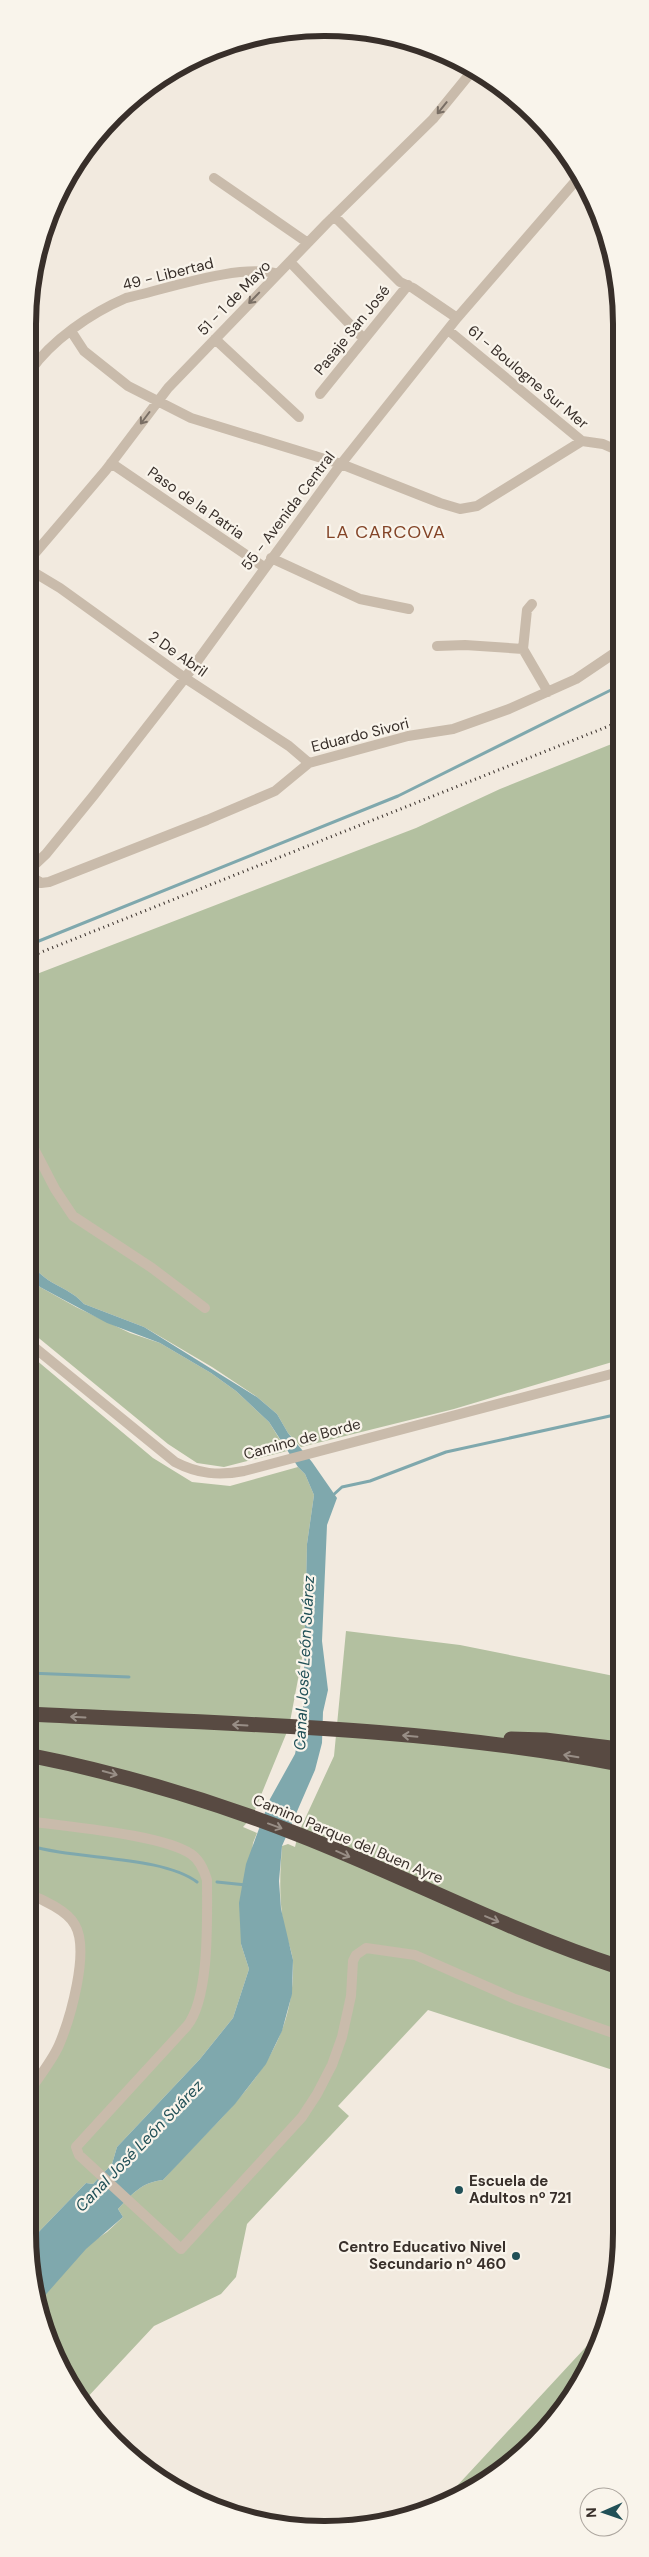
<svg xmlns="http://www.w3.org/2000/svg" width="649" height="2557" font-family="'DM Sans',sans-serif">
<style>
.green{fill:#b3c0a0}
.water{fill:#7fa8ad}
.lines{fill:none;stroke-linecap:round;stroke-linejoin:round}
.stream{stroke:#7fa8ad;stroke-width:3}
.street{stroke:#c9bbab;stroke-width:10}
.highway{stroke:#584a42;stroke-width:15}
.rail{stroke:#382f2a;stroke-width:3;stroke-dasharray:1 4;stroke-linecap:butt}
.oneway{stroke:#796e64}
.oneway2{stroke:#988e86}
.poi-dot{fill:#215057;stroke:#f9f4eb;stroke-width:2}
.labels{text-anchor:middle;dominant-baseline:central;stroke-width:4.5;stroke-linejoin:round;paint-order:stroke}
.street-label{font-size:15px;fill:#382f2a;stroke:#f9f4eb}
.poi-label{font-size:15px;font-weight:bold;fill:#382f2a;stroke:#f9f4eb;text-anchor:start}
.water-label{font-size:16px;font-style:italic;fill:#215057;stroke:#f9f4eb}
.quarter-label{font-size:18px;letter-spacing:1px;fill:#834427;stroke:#f9f4eb}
.rim{fill:none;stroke:#382f2a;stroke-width:6}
</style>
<rect width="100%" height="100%" fill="#f2eadf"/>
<path class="green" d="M619,741V1360L454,1409L301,1447L288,1433L277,1414L257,1397L212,1367L144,1327L84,1304C67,1284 36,1284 29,1254V977L416,828L500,789Z
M29,1277L40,1287L76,1307L130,1333L160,1343L211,1373L236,1391L269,1422L287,1451L224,1467L197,1463L168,1444L29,1330Z
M29,1354L153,1458L192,1482L230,1486L298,1467L305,1474L314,1495L307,1544L305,1642L289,1727L252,1817L243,1827L257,1833L253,1843L241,1944L249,1969L233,2018L200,2059L117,2147L112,2164L93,2184L86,2183L29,2242L28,2232V2093L59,2045L81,1951L75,1924L28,1894Z
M346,1631L460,1645L619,1677V2072L428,2010L338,2106L349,2116L247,2224L236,2277L221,2294L154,2326L84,2401L50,2346L41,2300L45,2296L44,2274L107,2232L123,2217L118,2209C132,2194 142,2182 163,2180C222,2112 296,2063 293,1962C292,1949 285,1935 283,1922C279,1896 280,1872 282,1846L288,1844L295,1847L298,1834L334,1756Z
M597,2335L582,2381L506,2468L442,2502Z"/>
<path class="water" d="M29,1254C36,1284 67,1284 84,1304L144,1327L257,1397L277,1414L288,1433L312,1462L337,1498L327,1525L322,1641L328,1690L323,1712L322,1743L315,1770L282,1846L279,1881L281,1909L293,1960L292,1994L282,2031L266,2064L235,2104L163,2180C142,2182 132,2194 118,2209L123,2217L86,2249L41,2300L29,2242L86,2183L93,2184L112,2164L117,2147L200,2059L233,2018L249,1969L241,1944L239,1903L246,1864L270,1799L295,1754L303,1715L307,1544L314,1495L305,1474L298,1467L269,1422L236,1391L211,1373L160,1343L107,1323L40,1287L29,1277Z"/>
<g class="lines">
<path class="stream" d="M29,945L398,796L619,686
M332,1496L342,1487L370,1481L446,1452L619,1414
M28,1673L129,1677
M28,1845C73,1860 161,1855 197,1882
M217,1882L246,1885"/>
<path class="street" d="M214,178L308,243
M334,216L400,282L413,288L457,318
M290,262L364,339
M610,264L613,267
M448,330L582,441L603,444L619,451
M71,331L84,351L128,386L191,418L341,464L440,503L460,509L477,506L582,441
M215,339L299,417
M30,371C52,340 91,313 126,298C167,289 239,263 278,274
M320,394L408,285
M111,463L264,567
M271,558L360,599L409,609
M30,559L106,470L168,388L327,223L433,119L473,70
M30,570L60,588L185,678L289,746L309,763
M437,646L465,645L523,649L548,692
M523,649L527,610L532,604
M29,870L46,854L94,795L185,678L341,464L457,318L579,177
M29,875L41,883L49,882L207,820L275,791L309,763L408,736L453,729L509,709L576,679L619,650
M29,1139L55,1189L73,1216L152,1268L205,1308
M29,1343L175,1462C198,1474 219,1476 244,1471L619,1372
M28,1821C67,1827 161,1834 191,1854C200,1860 204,1870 207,1880C207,1918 210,1997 187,2026L76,2147L79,2155L181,2249L302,2117L317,2094L332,2065L342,2037L351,1996L353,1961L356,1955L366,1948L415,1955L515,1999L619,2035
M28,2093C38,2078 52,2061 59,2045C70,2019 90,1951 75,1925C68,1911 42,1899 28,1894"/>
<path class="highway" d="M28,1714C225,1724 425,1726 619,1764
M511,1739L545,1740L619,1749
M28,1755C119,1773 210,1800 297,1834C405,1876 508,1931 619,1967"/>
<path class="rail" d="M29,957L619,722"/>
</g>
<defs><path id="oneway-shaft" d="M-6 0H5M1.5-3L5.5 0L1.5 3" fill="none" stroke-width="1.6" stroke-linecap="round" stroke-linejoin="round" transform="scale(1.25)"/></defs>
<g class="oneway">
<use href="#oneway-shaft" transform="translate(442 108) rotate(129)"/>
<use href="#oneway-shaft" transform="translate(254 298) rotate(134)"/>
<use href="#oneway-shaft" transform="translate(145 418) rotate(127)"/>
</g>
<g class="oneway2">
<use href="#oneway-shaft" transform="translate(78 1717) rotate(-177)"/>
<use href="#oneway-shaft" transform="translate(240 1725) rotate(-177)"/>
<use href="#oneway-shaft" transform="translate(410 1736) rotate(-175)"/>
<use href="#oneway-shaft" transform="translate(571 1756) rotate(-171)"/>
<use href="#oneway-shaft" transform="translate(110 1773) rotate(15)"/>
<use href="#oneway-shaft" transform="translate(275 1826) rotate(20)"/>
<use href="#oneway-shaft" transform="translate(343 1854) rotate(24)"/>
<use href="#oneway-shaft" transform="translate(492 1919) rotate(23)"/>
</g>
<g class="poi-dot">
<circle cx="459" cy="2190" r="5"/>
<circle cx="516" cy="2256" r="5"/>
</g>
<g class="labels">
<g class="street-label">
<text transform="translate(168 274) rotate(-14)">49 - Libertad</text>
<text transform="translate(234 298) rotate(-46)">51 - 1 de Mayo</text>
<text transform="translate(352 330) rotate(-51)">Pasaje San José</text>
<text transform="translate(528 377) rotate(40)">61 - Boulogne Sur Mer</text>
<text transform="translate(196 503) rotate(35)">Paso de la Patria</text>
<text transform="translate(288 511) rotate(-53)">55 - Avenida Central</text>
<text transform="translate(178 654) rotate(35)">2 De Abril</text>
<text transform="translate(360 735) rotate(-14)">Eduardo Sivori</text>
<text transform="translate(302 1439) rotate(-15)">Camino de Borde</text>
<text transform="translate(348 1839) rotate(23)">Camino Parque del Buen Ayre</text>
</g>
<g class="poi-label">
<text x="469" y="2181">Escuela de<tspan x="469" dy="17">Adultos nº 721</tspan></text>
<text x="506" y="2247" text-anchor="end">Centro Educativo Nivel<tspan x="506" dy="17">Secundario nº 460</tspan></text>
</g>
<g class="water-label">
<text transform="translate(304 1663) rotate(-87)">Canal José León Suárez</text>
<text transform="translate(139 2146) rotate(-46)">Canal José León Suárez</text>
</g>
<g class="quarter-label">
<text x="386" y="532">LA CARCOVA</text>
</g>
</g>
<path d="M0 0H649V2557H0ZM324 36H325A288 288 0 0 1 613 324V2233A288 288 0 0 1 325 2521H324A288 288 0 0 1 36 2233V324A288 288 0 0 1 324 36Z" fill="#f9f4eb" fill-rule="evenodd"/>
<path class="rim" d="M324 36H325A288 288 0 0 1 613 324V2233A288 288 0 0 1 325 2521H324A288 288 0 0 1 36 2233V324A288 288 0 0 1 324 36Z"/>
<g transform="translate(604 2512) rotate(268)"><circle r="24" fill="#f9f4eb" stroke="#aca59e"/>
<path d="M0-4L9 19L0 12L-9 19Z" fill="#215057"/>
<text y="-8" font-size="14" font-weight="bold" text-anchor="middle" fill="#382f2a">N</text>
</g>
</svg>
